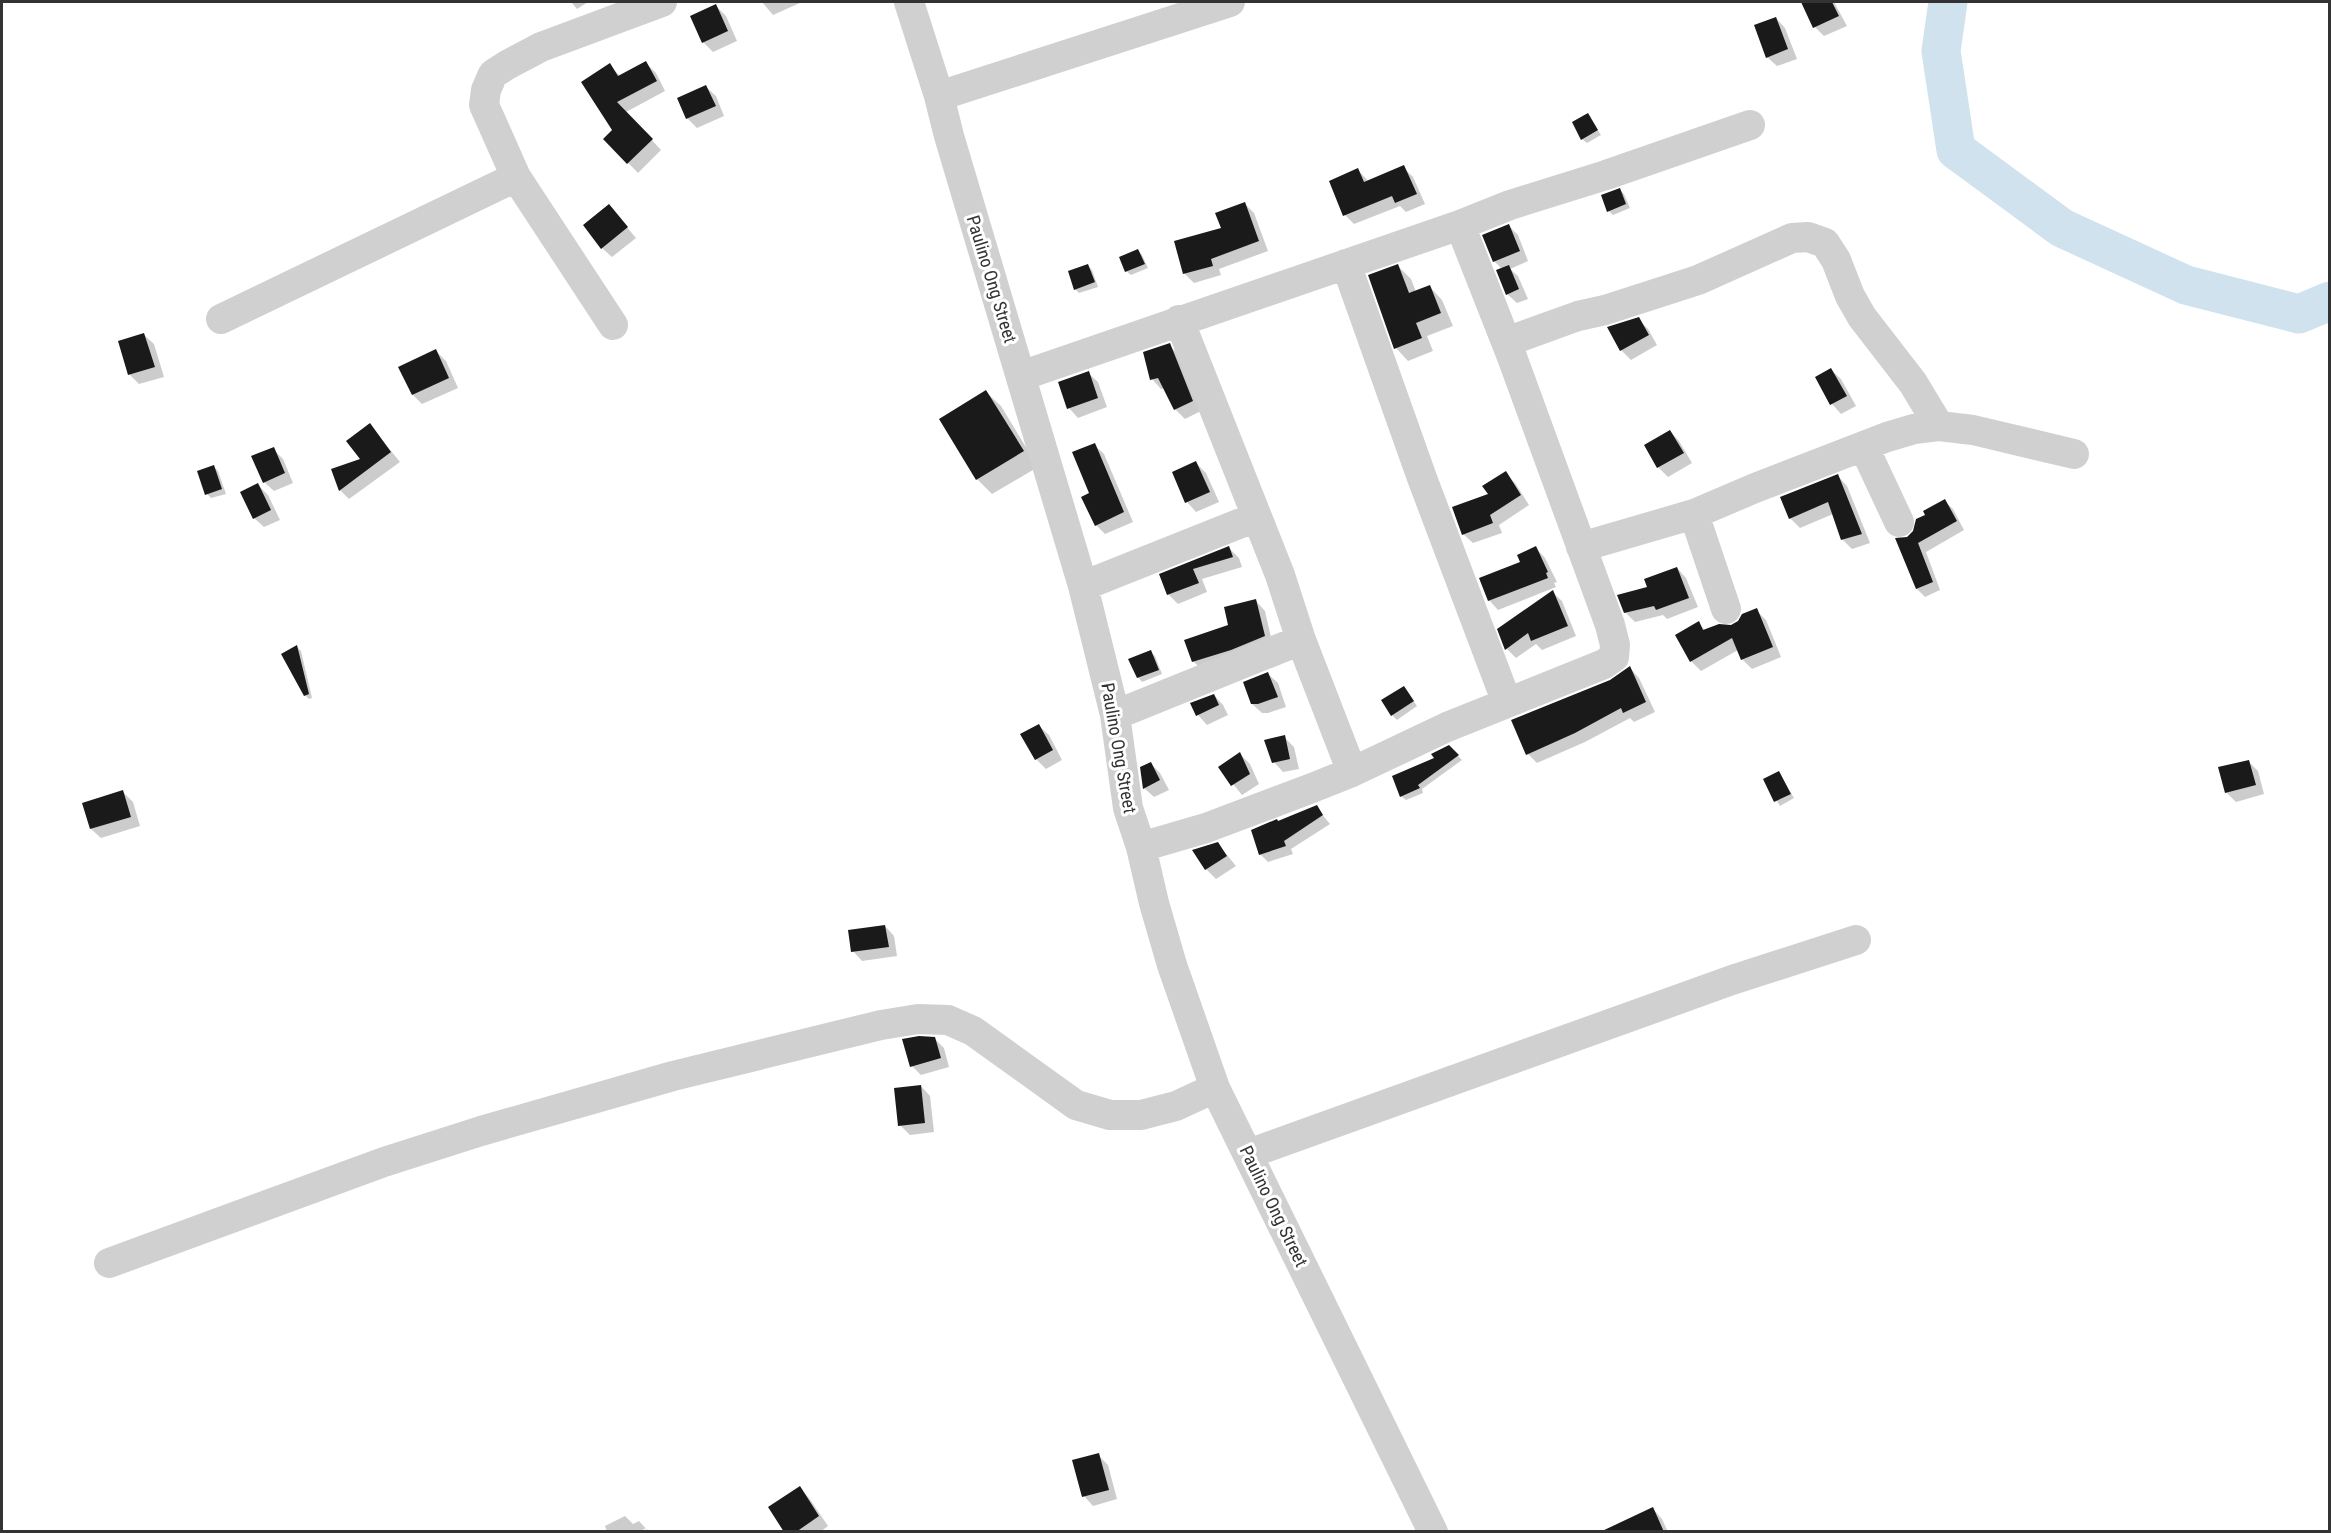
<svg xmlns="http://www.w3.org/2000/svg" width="2331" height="1533" font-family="'Roboto Condensed',sans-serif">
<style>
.shadow{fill:#0003}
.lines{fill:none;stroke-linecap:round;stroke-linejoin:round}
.river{stroke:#cfe2ee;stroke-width:39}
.building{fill:#1a1a1a}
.minor{stroke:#d0d0d0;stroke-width:30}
.labels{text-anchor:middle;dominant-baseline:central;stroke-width:6;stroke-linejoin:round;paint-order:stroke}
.street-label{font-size:18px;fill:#333;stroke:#fff}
</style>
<rect width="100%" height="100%" fill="#fff"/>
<path class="shadow" d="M571,2H588L577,9Z
M762,2H802L773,15Z
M1813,2H1834L1847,26L1824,36L1815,27L1804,6Z
M716,6L726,16L737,41L713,52L703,42Z
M1776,18L1785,28L1797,59L1777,66L1767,57Z
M646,63L656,73L665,91L626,112L661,150L638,173L605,139L614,130L609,65L621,77Z
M706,87L716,96L724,116L697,128L687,118Z
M1588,115L1601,135L1587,143L1582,139Z
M1403,167L1413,177L1425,204L1406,212L1400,206L1354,224L1345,215L1358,170L1369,182Z
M1620,190L1624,194L1630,208L1613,215L1609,211Z
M1245,204L1254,213L1268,251L1219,269L1221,275L1194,283L1184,273Z
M609,206L636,238L612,257L602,248Z
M1509,226L1518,235L1528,261L1510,269L1518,276L1528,299L1517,303L1507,294L1502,269L1494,261Z
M1138,250L1142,255L1148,268L1131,275L1126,271Z
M1088,266L1092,270L1098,287L1079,293L1075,289Z
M1398,266L1411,279L1416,292L1430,287L1442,300L1453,326L1427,336L1433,351L1408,361L1396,348Z
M1638,319L1648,329L1657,345L1631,360L1621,350Z
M144,335L154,344L164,377L139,384L130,375L120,342Z
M1169,345L1179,355L1201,411L1185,419L1175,409L1165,388L1161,389L1152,379Z
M436,351L446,361L458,388L422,404L413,395Z
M1831,370L1841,379L1856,406L1841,414L1832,404L1817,378Z
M1088,373L1098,382L1107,407L1078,418L1069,408Z
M986,392L1001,406L1038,467L992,494L977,479L941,419Z
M370,425L400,462L349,499L340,490L362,460Z
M1670,431L1679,441L1692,463L1668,477L1658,467L1646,446Z
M1094,445L1104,454L1133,522L1105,534L1096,525Z
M273,449L283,459L293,483L274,491L264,482Z
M1196,463L1206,473L1219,502L1196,512L1187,502L1174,473Z
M214,467L218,471L226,494L211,498L207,494Z
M1505,473L1515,483L1529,505L1499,525L1502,533L1473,543L1463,534Z
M1838,476L1847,486L1870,543L1852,549L1843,540L1833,514L1800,528L1790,518Z
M258,485L268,495L280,520L264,527L254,518Z
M1944,501L1953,509L1964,530L1926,552L1940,590L1925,597L1917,589L1897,540L1907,539L1927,516Z
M1229,548L1239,558L1242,567L1202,579L1207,592L1178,604L1168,594L1161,575Z
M1536,548L1545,558L1557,582L1554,583L1556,587L1498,610L1489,600Z
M1677,568L1686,578L1698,607L1667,619L1663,615L1635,622L1625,612L1649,588Z
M1552,592L1562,601L1576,636L1542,650L1536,644L1516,658L1507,649L1499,629Z
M1256,601L1265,611L1273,646L1203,671L1193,661Z
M1756,610L1766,620L1781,657L1752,669L1742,659L1738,650L1701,671L1691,661L1698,623L1706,631L1731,627Z
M297,647L301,651L312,698L309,699L305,695Z
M1150,652L1155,656L1162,674L1142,682L1138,677Z
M1630,668L1639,678L1655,712L1634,722L1630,718L1585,742L1537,763L1528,754L1611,681Z
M1268,674L1278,683L1286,707L1268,713H1262L1252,704Z
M1404,687L1417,706L1397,720L1392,715Z
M1214,695L1223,705L1228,715L1207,725L1198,715Z
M1039,726L1049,735L1062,760L1046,769L1036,759Z
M1284,737L1294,747L1299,769L1283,772L1274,762Z
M1449,747L1462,760L1422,789L1423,793L1406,800L1401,796Z
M1240,754L1250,764L1259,784L1242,795L1220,768Z
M2249,762L2258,771L2264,794L2236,802L2226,792Z
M1151,764L1160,773L1169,790L1154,797L1144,788Z
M1779,773L1794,798L1780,806L1765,780Z
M123,792L133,802L140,826L101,838L91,829Z
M1316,807L1330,824L1291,849L1293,854L1268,862L1260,854L1278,823Z
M1218,844L1236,866L1216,879L1206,869Z
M885,926L894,936L897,956L862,961L853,951Z
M934,1038L944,1048L949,1067L921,1075L912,1066Z
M921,1086L930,1096L934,1132L910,1135L900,1125Z
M1098,1455L1108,1465L1117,1499L1093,1506L1084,1496Z
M800,1488L809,1498L828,1526L820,1532H786Z
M1653,1509L1662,1519L1668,1532H1612Z
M625,1516L633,1524L639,1521L649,1532H646V1528L639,1532H607L605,1526Z"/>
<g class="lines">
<path class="river" d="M1948,2L1941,51L1956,150L2062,228L2186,285L2299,314L2330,301"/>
</g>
<path class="building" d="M1801,2H1832L1839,16L1813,28Z
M716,4L728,31L702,43L690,16Z
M1776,17L1788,49L1766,58L1754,25Z
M646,61L657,81L617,102L653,139L627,164L603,139L612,130L581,82L610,63L618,76Z
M706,85L716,106L686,119L677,98Z
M1588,113L1598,130L1581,140L1572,122Z
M1404,165L1417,194L1395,203L1392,196L1343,216L1329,181L1358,168L1364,182Z
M1620,188L1626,204L1607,212L1601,195Z
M1245,202L1259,241L1211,259L1213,266L1183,274L1174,241L1221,228L1215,213Z
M609,204L628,227L601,249L583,225Z
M1509,224L1520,251L1493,262L1482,235Z
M1138,249L1145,264L1125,272L1119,257Z
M1088,264L1095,282L1074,290L1068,271Z
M1398,264L1409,293L1430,285L1441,313L1416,323L1422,338L1394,349L1368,275Z
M1509,265L1519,289L1506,295L1496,270Z
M1639,317L1649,335L1620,351L1607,327Z
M144,333L155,367L128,375L118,341Z
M1170,343L1193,401L1174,410L1158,378L1150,380L1143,352Z
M436,349L449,378L412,395L398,367Z
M1831,368L1847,396L1830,405L1815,377Z
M1089,371L1098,398L1067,409L1058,382Z
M986,390L1024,451L976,480L939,419Z
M370,423L391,452L339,491L331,469L360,459L346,441Z
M1670,430L1684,453L1657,468L1644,445Z
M1095,443L1124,512L1095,526L1081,497L1089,493L1072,452Z
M274,447L285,473L263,483L251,456Z
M1196,461L1210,492L1185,503L1172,472Z
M214,465L222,489L205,495L197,471Z
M1506,471L1521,495L1490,515L1493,523L1462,535L1452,507L1488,494L1482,486Z
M1838,474L1862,534L1841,540L1828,502L1789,519L1780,497Z
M258,483L271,510L253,519L240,492Z
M1945,499L1957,521L1918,543L1933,582L1916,589L1895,538L1907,537L1913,531L1916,519L1925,515L1923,511Z
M1229,546L1233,557L1193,569L1199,583L1167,595L1159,574Z
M1536,546L1548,572L1546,573L1548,578L1488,601L1479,578L1520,562L1517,555Z
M1677,567L1689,598L1656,610L1654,606L1624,613L1617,595L1647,587L1644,579Z
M1553,590L1568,626L1531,641L1528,633L1505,650L1497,629Z
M1256,599L1265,636L1231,650L1192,662L1184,640L1228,625L1224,607Z
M1757,608L1773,647L1741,660L1732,638L1690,662L1675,635L1699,621L1703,630L1719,624L1731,625L1738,621L1742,614Z
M297,645L309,694L304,696L281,654Z
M1151,650L1159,670L1137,678L1128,659Z
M1630,666L1646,702L1623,713L1621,708L1575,733L1526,755L1511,720L1610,680Z
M1268,672L1278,697L1258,704H1251L1243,682Z
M1404,686L1414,701L1391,716L1381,700Z
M1214,694L1219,705L1196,716L1190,703Z
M1039,724L1053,750L1035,760L1020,734Z
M1285,735L1290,759L1272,763L1264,740Z
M1449,745L1459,755L1418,785L1420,788L1400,797L1392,776L1434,758L1431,754Z
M1240,752L1250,774L1231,786L1218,767Z
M2249,760L2256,785L2225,793L2218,767Z
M1151,762L1160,780L1143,789L1140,767Z
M1779,771L1791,794L1774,802L1763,779Z
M123,790L131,817L90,829L82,803Z
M1317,805L1323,815L1284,841L1286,846L1259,855L1251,830L1277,819L1278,821Z
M1218,842L1227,856L1205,870L1192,850Z
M885,925L889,947L851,952L848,930Z
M919,1036L935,1037L941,1058L910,1067L902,1039Z
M921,1085L925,1123L898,1126L894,1088Z
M1099,1453L1109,1490L1082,1497L1072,1460Z
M800,1486L819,1516L796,1532H784L768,1507Z
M1653,1507L1664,1532H1600Z"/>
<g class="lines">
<path class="minor" d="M909,2L939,96L949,136L1083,586L1115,715L1128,808L1141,847L1154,903L1172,965L1215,1088L1433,1532
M939,96L1230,2
M1346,264L1422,478L1507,703
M221,319L516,177
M1179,320L1280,575L1301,640L1352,772
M613,325L516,177L484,105L486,90L493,74L507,65L541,47L662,2
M1506,342L1578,316L1605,310L1698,280L1792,238L1808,237L1825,243L1836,260L1850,296L1862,317L1913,383L1939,426
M1021,376L1460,225L1510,205L1606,175L1750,125
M1864,447L1899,522
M1694,514L1726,609
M1581,547L1694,514L1755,488L1887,437L1914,429L1939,426L1973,430L2074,454
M1083,586L1256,517
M1115,715L1301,640
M1141,847L1206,828L1312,788L1352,772L1447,727L1604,664L1614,657L1615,645L1610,625L1512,357L1460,225
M1248,1154L1732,980L1856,940
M109,1263L384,1162L481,1131L673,1076L881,1025L918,1019L948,1020L973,1031L1076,1105L1110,1115H1141L1176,1106L1215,1088"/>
</g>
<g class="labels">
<g class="street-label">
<text transform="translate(992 279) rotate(73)">Paulino Ong Street</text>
<text transform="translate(1119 748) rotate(80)">Paulino Ong Street</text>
<text transform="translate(1274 1206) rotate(64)">Paulino Ong Street</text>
</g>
</g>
<rect width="2331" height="1533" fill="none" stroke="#333333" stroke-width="6"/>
</svg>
